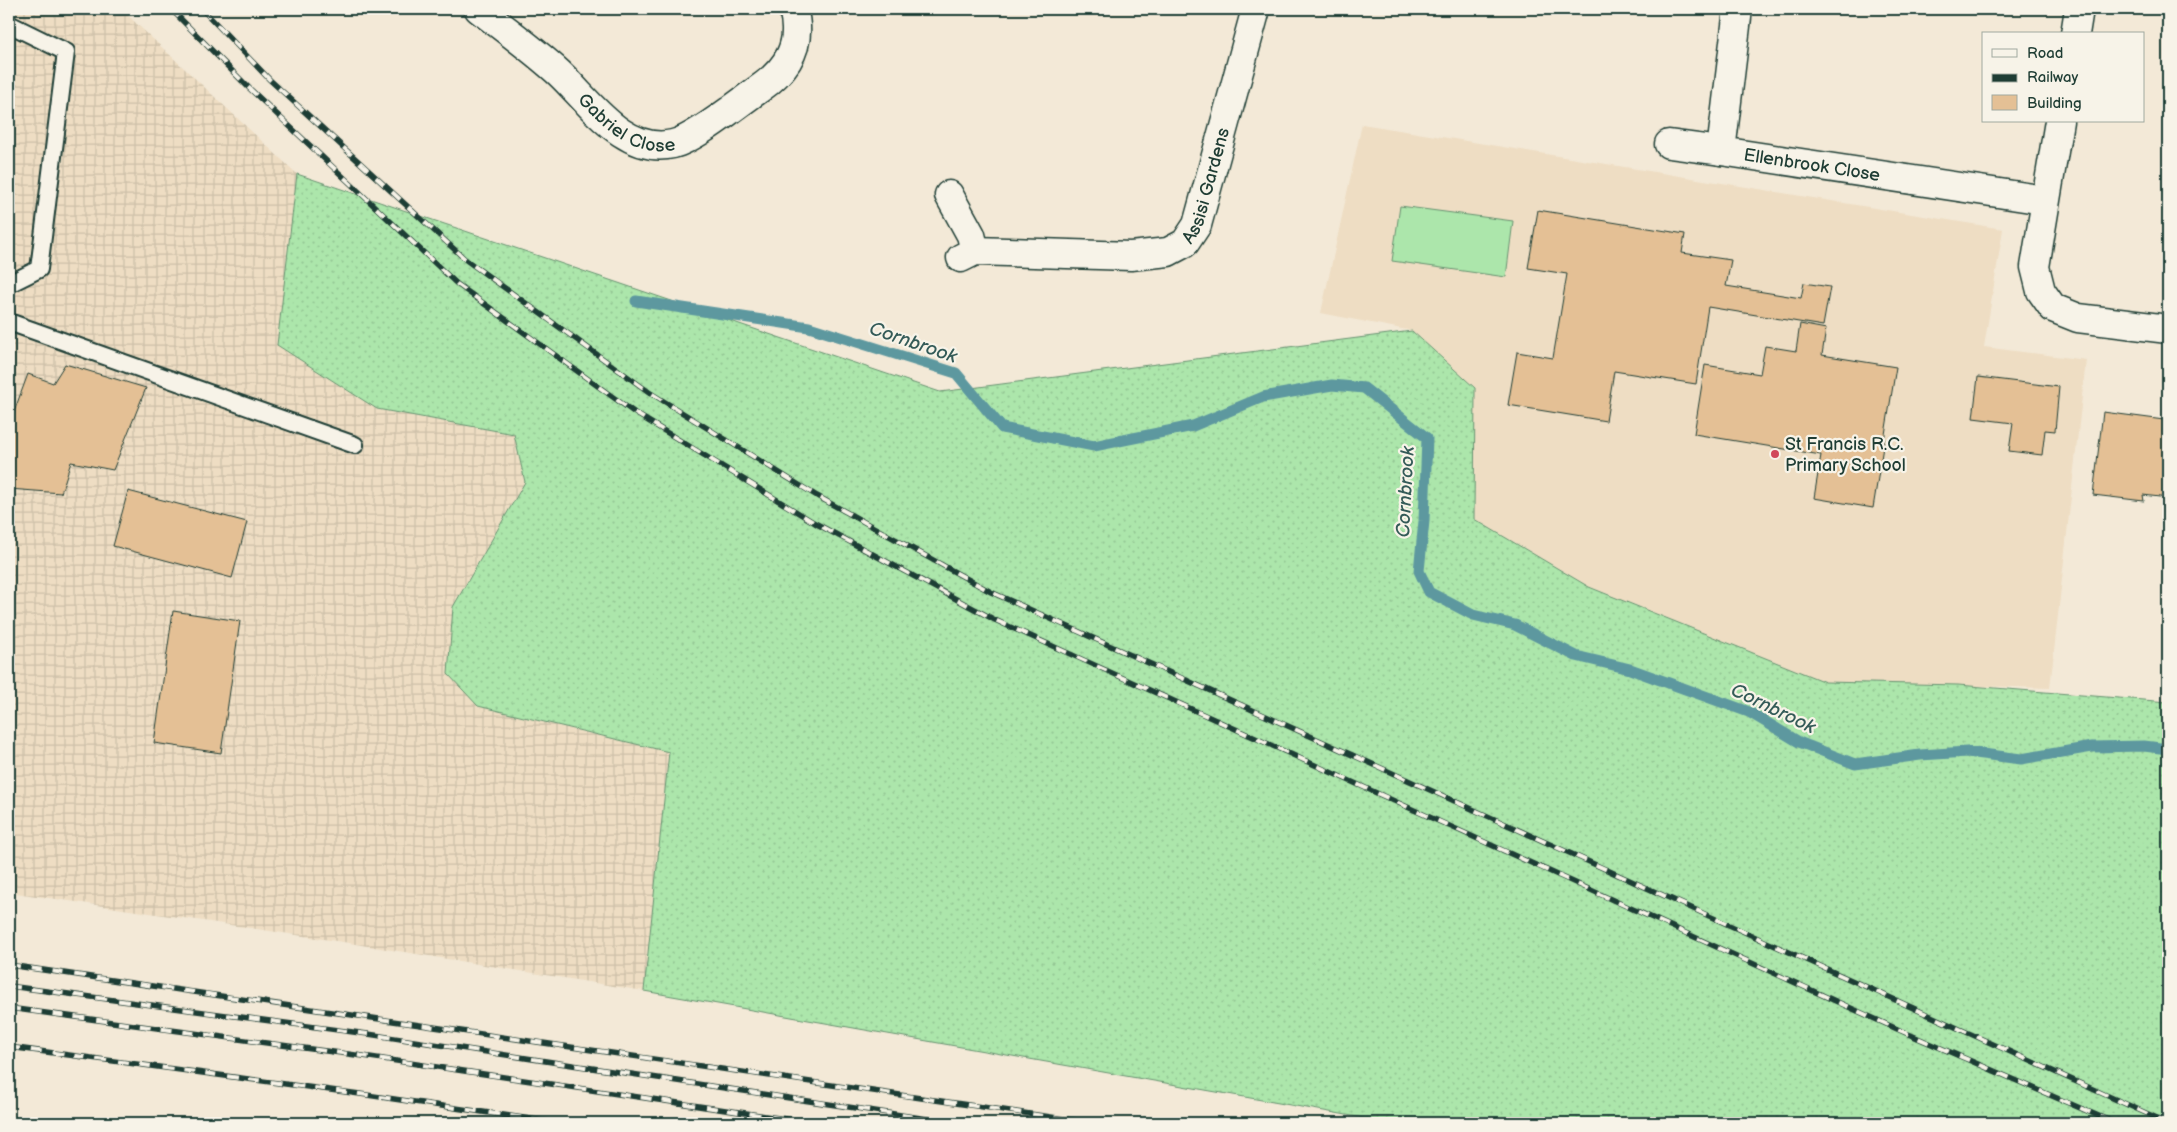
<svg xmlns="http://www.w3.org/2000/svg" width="2177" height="1132" font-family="'Balsamiq Sans',sans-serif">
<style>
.built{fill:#eeddc3}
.industrial{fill:url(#industrial-grid)}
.grass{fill:url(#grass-dots);stroke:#669270}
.pitch{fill:#ace6ab;stroke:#669270}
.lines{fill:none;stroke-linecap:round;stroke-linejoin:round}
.stream{stroke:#5d989f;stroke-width:11}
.building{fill:#e4c095;stroke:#1f3d34}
.lane-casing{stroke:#1f3d34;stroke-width:20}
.street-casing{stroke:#1f3d34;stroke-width:31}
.lane{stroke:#f7f3e8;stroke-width:16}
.street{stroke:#f7f3e8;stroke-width:28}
.rail-casing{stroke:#1f3d34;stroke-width:5.5}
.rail{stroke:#f7f3e8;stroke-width:4;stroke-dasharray:11;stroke-linecap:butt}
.poi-dot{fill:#d1495b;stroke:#f7f3e8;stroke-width:2}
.labels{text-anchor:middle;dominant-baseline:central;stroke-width:4.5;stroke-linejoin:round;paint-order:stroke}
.street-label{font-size:18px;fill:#1f3d34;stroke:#f7f3e8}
.poi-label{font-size:18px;fill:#1f3d34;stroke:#f7f3e8;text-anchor:start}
.water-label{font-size:19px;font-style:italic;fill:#345b58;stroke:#f7f3e8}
</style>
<defs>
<pattern id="industrial-grid" width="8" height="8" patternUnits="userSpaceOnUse" patternTransform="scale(1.25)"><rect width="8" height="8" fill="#eeddc3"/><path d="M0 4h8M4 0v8" fill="none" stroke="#ccbfa8"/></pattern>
<pattern id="grass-dots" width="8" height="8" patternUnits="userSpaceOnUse" patternTransform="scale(1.25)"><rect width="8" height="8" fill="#ace6ab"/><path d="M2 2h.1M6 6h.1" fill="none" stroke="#94c694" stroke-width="1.8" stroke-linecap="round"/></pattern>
</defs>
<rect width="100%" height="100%" fill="#f3e9d7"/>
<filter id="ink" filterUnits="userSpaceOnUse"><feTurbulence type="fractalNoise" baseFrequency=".02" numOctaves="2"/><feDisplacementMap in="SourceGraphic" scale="10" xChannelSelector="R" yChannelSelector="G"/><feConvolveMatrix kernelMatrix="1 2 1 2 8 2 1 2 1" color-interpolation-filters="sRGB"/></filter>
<g filter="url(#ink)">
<path class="built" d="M1362,124L2003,229L1984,347L2086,360L2050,688L1825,682L1589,587L1474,519L1475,388L1412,331L1321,313Z"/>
<path class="industrial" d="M9,9H121L297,174L278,345L377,409L514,434L525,482L453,607L478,706L669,752L644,991L343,942L9,892Z"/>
<path class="grass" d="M297,174L940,392L1412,331L1475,388L1474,519L1589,587L1825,682L1958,685L2168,702V1123H1392L644,991L669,752L478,706L448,674L453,607L525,482L514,434L377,409L277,345Z"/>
<path class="pitch" d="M1400,206L1513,221L1506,277L1392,261Z"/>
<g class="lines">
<path class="stream" d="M636,301L809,327L956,373L1002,428L1094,446L1193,426L1263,397L1332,385L1364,388L1427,438L1424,521L1419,571L1429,592L1473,615L1515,625L1576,656L1630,669L1749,712L1799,742L1855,764L1920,755L1967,752L2021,759L2092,747L2144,746L2168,749"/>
</g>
<path class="building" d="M1538,210L1685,234L1682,253L1731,260L1726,286L1801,298L1804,283L1830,287L1823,326L1708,307L1696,384L1614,371L1606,421L1508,405L1517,352L1553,358L1567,274L1528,268Z
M1800,324L1826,329L1822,355L1896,367L1873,508L1814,498L1821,455L1694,434L1705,365L1760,374L1765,346L1796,351Z
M65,364L146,388L113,470L71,462L61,493L9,489V425L28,374L53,383Z
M1978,377L2059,387L2055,431L2045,430L2042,455L2009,451L2013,423L1973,418Z
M2103,412L2164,420L2163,433L2168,434V498L2143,495L2144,501L2093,495Z
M128,491L247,522L232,578L113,546Z
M173,611L240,621L221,753L154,743Z"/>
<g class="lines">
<g class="lane-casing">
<path id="lane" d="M9,24L66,52L39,269L9,284
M9,322L355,445"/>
</g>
<g class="street-casing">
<g id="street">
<path id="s1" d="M479,9C506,30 534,50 559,73C590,102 624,155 673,144C695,139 739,103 759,89C788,69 803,44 793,9"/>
<path id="s2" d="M1738,9L1721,151L2045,200"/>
<path d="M2075,34L2079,9"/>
<path d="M2059,121L2035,267L2041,291L2053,308L2078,318L2168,329"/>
<path d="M1669,144L1721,151"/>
<path d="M949,195L971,235L975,251"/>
<path id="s3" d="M961,258L975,251L1131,256L1168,252L1185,243L1197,225L1256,9"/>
</g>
</g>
<use href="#lane" class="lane"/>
<use href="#street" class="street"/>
<g class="rail-casing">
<path id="rail" d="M171,9L249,88L457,284L635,413L815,523L995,620L1906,1033L2115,1123
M202,9L270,80L466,260L649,392L817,496L991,592L2168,1123
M9,965L1092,1123
M9,986L368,1034L954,1123
M9,1008L363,1056L813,1123
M9,1047L360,1094L558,1123"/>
</g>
<use href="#rail" class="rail"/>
</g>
</g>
<circle class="poi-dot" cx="1775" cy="454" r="5"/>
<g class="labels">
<g class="street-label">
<text stroke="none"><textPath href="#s1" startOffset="190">Gabriel Close</textPath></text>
<text stroke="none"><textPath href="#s2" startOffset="235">Ellenbrook Close</textPath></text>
<text stroke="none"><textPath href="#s3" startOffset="290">Assisi Gardens</textPath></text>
</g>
<g class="poi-label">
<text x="1785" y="444">St Francis R.C.<tspan x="1785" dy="21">Primary School</tspan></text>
</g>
<g class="water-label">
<text transform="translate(913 343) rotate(19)">Cornbrook</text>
<text transform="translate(1406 492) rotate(-87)">Cornbrook</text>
<text transform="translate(1773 709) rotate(26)">Cornbrook</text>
</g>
</g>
<rect width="2177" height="1132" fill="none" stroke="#f7f3e8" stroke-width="30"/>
<rect x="15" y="15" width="2147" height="1102" fill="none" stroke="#1f3d34" stroke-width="2" filter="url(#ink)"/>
<rect x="1982" y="32" width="162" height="90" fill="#f7f3e8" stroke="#a1aaa0"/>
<rect x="1992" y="49" width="25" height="8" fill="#f7f3e8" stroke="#a1aaa0"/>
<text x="2027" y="58" font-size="15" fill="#1f3d34">Road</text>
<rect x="1992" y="74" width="25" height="8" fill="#1f3d34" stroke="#a1aaa0"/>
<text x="2027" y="82" font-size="15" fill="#1f3d34">Railway</text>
<rect x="1992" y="95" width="25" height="15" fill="#e4c095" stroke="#a1aaa0"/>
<text x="2027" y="108" font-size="15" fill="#1f3d34">Building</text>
</svg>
